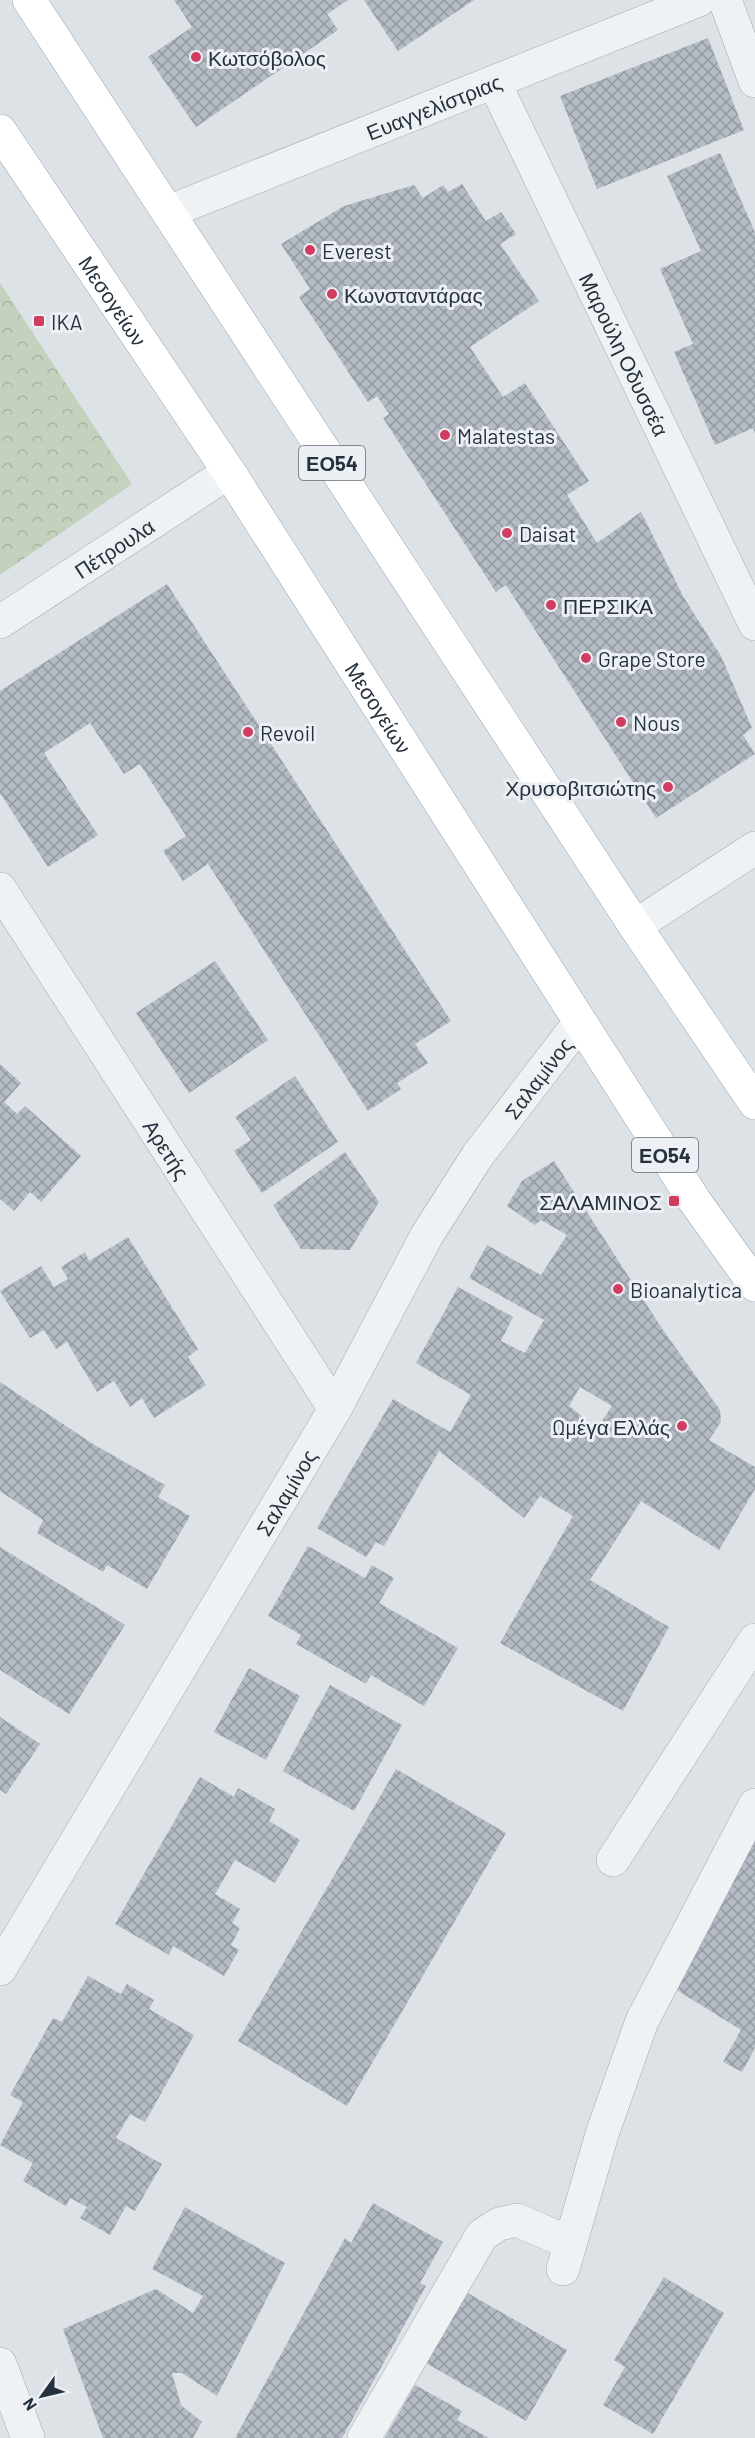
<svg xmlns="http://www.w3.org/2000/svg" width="755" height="2438" font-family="Barlow,sans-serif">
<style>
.park{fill:url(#park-crowns)}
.building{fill:url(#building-cross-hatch);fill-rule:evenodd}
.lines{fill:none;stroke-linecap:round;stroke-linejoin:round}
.minor-casing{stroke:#a2a9b1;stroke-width:34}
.major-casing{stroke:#9ca7b3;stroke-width:34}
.minor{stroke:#eff2f5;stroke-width:33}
.major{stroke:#fff;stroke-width:33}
.poi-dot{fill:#d13d61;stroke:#ecf0f5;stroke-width:2}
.labels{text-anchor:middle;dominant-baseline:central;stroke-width:6;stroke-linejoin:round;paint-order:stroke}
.shield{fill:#ecf0f5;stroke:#616a75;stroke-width:1.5}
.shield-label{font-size:20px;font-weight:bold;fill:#26313e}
.poi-label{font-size:21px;fill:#26313e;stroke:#ecf0f5;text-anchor:start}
.street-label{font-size:21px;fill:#26313e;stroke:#ecf0f5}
</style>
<defs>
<pattern id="park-crowns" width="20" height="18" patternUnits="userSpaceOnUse" patternTransform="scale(1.5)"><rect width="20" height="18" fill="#c4d1bd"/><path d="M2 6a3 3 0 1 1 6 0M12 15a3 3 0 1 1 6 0" fill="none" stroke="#a8b4a4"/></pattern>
<pattern id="building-cross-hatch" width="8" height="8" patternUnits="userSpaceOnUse" patternTransform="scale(1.5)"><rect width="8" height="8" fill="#b4bbc4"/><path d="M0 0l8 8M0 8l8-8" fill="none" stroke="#9299a1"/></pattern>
</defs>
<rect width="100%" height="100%" fill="#dde2e7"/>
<path class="park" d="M0,283L132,484L0,575Z"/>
<path class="building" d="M174,0H348L327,14L338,30L196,127L148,57L192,27Z
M364,0H474L398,51Z
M708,38L744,130L597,189L560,96Z
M720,153L755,232V433L753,428L715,445L674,352L693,344L660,269L701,251L667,176Z
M462,184L486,221L501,212L516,234L500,244L539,301L470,347L503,397L525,383L589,481L567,495L597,543L641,512L684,598L721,656L752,728L743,735L755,754L656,818L506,585L496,592L383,418L389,414L377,396L368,402L299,297L310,289L281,244L344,206L414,185L423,198L443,185L448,192Z
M167,584L451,1021L415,1044L428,1063L397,1083L401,1089L368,1111L208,864L183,881L163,851L186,836L140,764L124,774L90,723L44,753L98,835L48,867L0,793V691Z
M215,961L268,1040L189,1093L136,1013Z
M0,1064L21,1083L4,1102L17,1114L25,1106L81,1156L41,1202L30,1192L14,1211L0,1199Z
M295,1076L338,1142L262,1193L234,1151L251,1140L235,1117Z
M345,1152L379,1202L350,1250L301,1249L273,1205Z
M554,1161L663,1330L720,1410L721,1422L709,1440L755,1467V1489L719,1550L641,1501L590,1580L669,1627L623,1711L500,1643L573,1516L540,1496L524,1518L439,1451L384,1546L376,1542L366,1557L317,1528L393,1399L450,1432L471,1395L416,1363L458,1287L513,1317L501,1341L525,1353L544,1320L469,1278L487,1245L541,1275L567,1235L541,1220L535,1225L507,1206L522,1181ZM580,1387L612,1406L597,1428L569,1406Z
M128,1237L198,1349L188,1357L206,1385L154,1418L142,1398L130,1407L114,1381L97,1392L67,1342L56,1349L44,1330L30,1338L0,1291L41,1266L54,1287L68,1279L61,1267L85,1252L89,1261Z
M0,1382L93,1444L165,1485L158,1497L190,1516L147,1589L107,1565L103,1572L37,1533L43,1520L0,1491Z
M308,1546L365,1578L372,1565L394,1578L379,1603L458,1648L424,1706L371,1675L366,1684L296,1644L301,1635L268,1616Z
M0,1547L125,1625L69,1714L0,1670Z
M249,1668L300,1696L266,1760L214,1732Z
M330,1685L402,1725L354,1811L283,1771Z
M0,1717L40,1744L6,1794L0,1790Z
M396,1769L506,1833L347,2106L238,2041Z
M200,1777L234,1797L238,1788L275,1809L269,1821L300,1840L275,1883L235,1860L215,1894L240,1909L232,1923L240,1928L231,1945L239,1950L224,1976L173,1946L169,1955L115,1924Z
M755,1827V2048L742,2072L723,2062L741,2030L672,1987Z
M88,1976L121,1994L127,1984L154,2000L149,2009L194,2035L145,2122L130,2114L116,2138L162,2164L135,2211L126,2206L110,2235L80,2218L87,2207L70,2198L66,2206L23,2181L33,2163L0,2145L23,2102L10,2095L53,2018L62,2022Z
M373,2203L443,2242L420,2283L426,2286L342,2438H235L345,2238L351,2243Z
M185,2207L285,2263L217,2396L182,2373H172L181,2405L202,2422L193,2438H103L63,2329L156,2289L193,2313L203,2296L152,2269Z
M664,2277L724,2313L653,2434L603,2405L625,2367L614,2360Z
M466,2292L567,2350L526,2421L426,2363Z
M415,2385L462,2411L457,2420L489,2438H385Z"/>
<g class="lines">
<g class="minor-casing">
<g id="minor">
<path d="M725,0L755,81"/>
<path id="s1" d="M494,82L755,624"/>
<path id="s2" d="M168,212L699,0"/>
<path id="s3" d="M0,622L229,472"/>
<path id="s4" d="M0,889L335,1409"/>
<path d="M635,926L755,848"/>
<path d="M613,1860L755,1640"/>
<path id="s5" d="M0,1969L335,1409L427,1235L478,1155L580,1022"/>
<path d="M563,2269L602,2134L642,2021L755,1805"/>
<path d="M0,2364L28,2438"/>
<path d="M364,2438L482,2235L499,2224L517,2220L570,2243"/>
</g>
</g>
<g class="major-casing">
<g id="major">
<path d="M29,0L635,926L755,1103"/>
<path id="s6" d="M0,131L229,472L694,1200L755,1285"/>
</g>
</g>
<use href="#minor" class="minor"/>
<use href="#major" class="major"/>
</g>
<g class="poi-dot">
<circle cx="196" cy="57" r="6"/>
<circle cx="310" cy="250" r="6"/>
<circle cx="332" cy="294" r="6"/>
<rect x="33" y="315" width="12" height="12" rx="3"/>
<circle cx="445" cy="435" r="6"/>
<circle cx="507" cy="533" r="6"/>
<circle cx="551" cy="605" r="6"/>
<circle cx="586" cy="658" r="6"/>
<circle cx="621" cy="722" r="6"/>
<circle cx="248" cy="732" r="6"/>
<circle cx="668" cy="787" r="6"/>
<rect x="668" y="1195" width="12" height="12" rx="3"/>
<circle cx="618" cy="1289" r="6"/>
<circle cx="682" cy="1426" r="6"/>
</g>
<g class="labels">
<g class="shield">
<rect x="299" y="446" width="66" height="34" rx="4.5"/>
<rect x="632" y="1138" width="66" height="34" rx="4.5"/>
</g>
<g class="shield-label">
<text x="332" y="463">ΕΟ54</text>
<text x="665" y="1155">ΕΟ54</text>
</g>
<g class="poi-label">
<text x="208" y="57">Κωτσόβολος</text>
<text x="322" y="250">Everest</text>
<text x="344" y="294">Κωνσταντάρας</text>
<text x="51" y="321">IKA</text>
<text x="457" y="435">Malatestas</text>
<text x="519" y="533">Daisat</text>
<text x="563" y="605">ΠΕΡΣΙΚΑ</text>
<text x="598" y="658">Grape Store</text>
<text x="633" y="722">Nous</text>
<text x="260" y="732">Revoil</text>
<text x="656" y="787" text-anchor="end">Χρυσοβιτσιώτης</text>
<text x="662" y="1201" text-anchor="end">ΣΑΛΑΜΙΝΟΣ</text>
<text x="630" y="1289">Bioanalytica</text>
<text x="670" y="1426" text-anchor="end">Ωμέγα Ελλάς</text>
</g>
<g class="street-label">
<text stroke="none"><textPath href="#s2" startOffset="286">Ευαγγελίστριας</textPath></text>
<text stroke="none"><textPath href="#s6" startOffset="204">Μεσογείων</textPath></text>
<text stroke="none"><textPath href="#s1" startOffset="302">Μαρούλη Οδυσσέα</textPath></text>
<text stroke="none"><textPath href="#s3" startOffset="136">Πέτρουλα</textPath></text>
<text stroke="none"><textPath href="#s6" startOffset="690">Μεσογείων</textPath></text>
<text stroke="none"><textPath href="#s5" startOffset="1042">Σαλαμίνος</textPath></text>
<text stroke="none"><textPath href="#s4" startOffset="309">Αρετής</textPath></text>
<text stroke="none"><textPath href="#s5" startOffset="556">Σαλαμίνος</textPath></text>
</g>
</g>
<g transform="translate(42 2396) rotate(236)" stroke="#ecf0f5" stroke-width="4.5" paint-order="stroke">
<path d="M0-4.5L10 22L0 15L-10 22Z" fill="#26313e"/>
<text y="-9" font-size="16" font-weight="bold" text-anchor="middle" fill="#26313e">N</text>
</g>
</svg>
